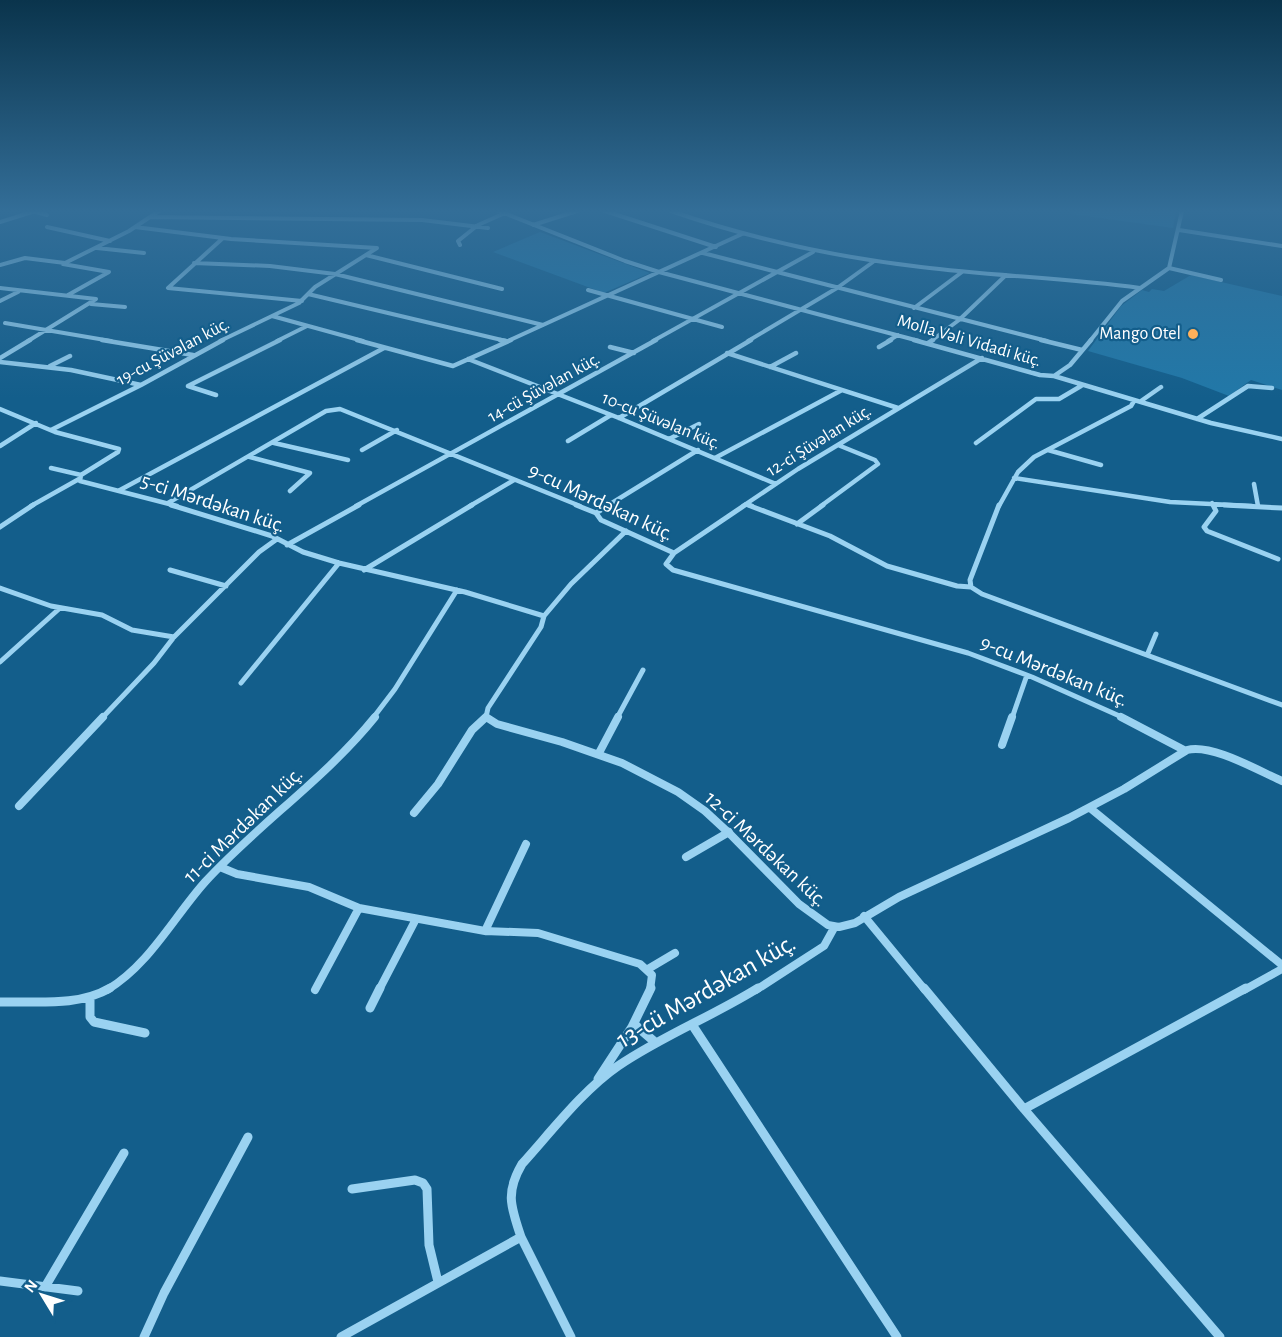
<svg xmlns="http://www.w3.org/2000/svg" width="1282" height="1337" font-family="'Alegreya Sans',sans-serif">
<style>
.green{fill:#2178a8}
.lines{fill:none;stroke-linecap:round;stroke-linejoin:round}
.minor-far4{stroke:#9ad2f1;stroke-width:4}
.minor-far3{stroke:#9ad2f1;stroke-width:4.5}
.minor-far2{stroke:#9ad2f1;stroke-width:5}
.minor-far1{stroke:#9ad2f1;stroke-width:8}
.minor{stroke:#9ad2f1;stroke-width:9}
.poi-dot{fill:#ffb05a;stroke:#135e8b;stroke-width:2}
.labels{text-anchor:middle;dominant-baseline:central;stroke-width:4.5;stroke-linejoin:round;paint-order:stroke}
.far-poi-label{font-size:18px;fill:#fff;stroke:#135e8b;text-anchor:end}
.far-street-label{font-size:18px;fill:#fff;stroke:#135e8b}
.street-label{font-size:21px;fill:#fff;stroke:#135e8b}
.near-street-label{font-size:26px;fill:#fff;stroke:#135e8b}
</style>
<rect width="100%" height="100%" fill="#135e8b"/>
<path class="green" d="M1073,211H1176L1173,228L1071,214Z
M540,232L650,273L604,293L493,252Z
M1191,275L1282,296V390L1251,380L1229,396L1182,378L1088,351L1121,306L1142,290L1149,292L1152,289L1164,291Z"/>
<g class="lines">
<path class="minor-far4" d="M33,211L47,215
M499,211L625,261L659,272L919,341
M605,211L716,247
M671,211C752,239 835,257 921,267C994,276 1067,278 1140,288
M150,217L422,220L488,228
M0,222L35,211
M533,225L577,211
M47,227L110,241
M135,227L231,239L377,248L315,287L299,303L220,341
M1179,230L1282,246
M223,238L168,288L302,301
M460,245L458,241L478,225L505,213
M97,248L144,253
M703,253L1047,341
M366,255L502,289
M194,263L270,266L335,274L543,325
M63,264L109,272L68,295
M0,265L25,258L65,263L129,231L159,211
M1169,268L1221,280
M0,288L96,299L28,341
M588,290L722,327
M308,294L506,341
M0,301L18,292
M91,304L125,307
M914,308L962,272
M272,316L363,341
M5,323L111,341
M277,341L307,326
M508,341L742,234
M653,341L813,252
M748,341L837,288L873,262
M888,341L898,335
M931,341L959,320L1006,275
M1090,341L1122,301L1169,268L1182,211"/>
<path class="minor-far3" d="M102,340L193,355
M357,340L453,366L511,340
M500,340L506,341
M914,340L1040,375L1054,376L1211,423L1282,439
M1041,340L1082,350
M928,343L933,340
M610,347L634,353
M879,347L891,340
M727,353L898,408
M0,358L30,340
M468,359L619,418L776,484
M0,362L71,370L141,385
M50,366L70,356
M770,367L796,353
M1054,376L1070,365L1091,340
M216,395L188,386L280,340
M1141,401L1161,387
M0,409L55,432L119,449L118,452L81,475L80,481L177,506
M619,418L751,340
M1197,419L1248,386L1272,388
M51,430L141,385L223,340
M669,439L699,424
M568,441L611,415
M274,443L348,460
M976,443L1036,399H1059L1081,386
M0,446L36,423
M362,450L397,430
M1048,450L1101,465
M250,457L310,473L290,491
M715,458L842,390
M51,468L81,475
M1014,478L1170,502L1252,506
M1254,484L1258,506
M120,490L384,348
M168,503L326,411L340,409L580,506
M1212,503L1214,506
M746,504L752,506
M31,506L79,479
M356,506L656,340
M470,506L514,480
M607,506L698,450
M743,506L798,469L982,358
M821,506L878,464L875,460L838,445
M999,506L1018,472L1034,457L1131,406L1134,401"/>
<path class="minor-far2" d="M171,505L272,536L303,552L339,563L465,592L544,616
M576,505L596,513L601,520L674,553L666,564L673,570L968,653L1032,677L1124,718
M748,505L830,536L887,566L957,586L971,587
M999,505L970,580L971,587L982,594L1282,705
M1213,505L1216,511L1204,527L1207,531L1278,559
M1224,505L1282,508
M596,513L609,505
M797,524L823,505
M0,527L33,505
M287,545L359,505
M674,553L745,505
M170,570L226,586
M364,570L472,505
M0,588L51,606L102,615L132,630L174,637
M544,616L571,584L626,531
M1148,653L1156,634
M0,662L60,608
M241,683L339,563
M102,718L154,663L174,637L259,552L277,539
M373,718L395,689L457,590
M488,718L486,717L488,708L541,627L544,616
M617,718L643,670
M1012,718L1027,675"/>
<path class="minor-far1" d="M486,717L497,724L562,742L622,763L678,792L705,811L731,835L799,904L828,925L839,927L855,923L899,897L1069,818L1124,789L1187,750C1211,743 1259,771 1282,781
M1121,717L1184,750
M1002,745L1012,717
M599,753L618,717
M19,806L103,717
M1090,808L1282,965
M414,813L438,784L472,730L486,717
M686,857L729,832
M220,867L237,874L309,887L359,908L485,931L538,933L640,964L652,975L650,990
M864,916L925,990
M485,931L526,844
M648,969L675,953
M107,990C149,965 173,918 205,882C258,824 325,779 375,717
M315,990L359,908
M379,990L416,919
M756,990L824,946L834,928
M1244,990L1282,969"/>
<path class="minor" d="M924,988L1024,1109L1220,1337
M90,997V1017L94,1022L145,1033
M0,1002C36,1001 78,1007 110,988
M370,1008L380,988
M634,1024L656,1043
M693,1026L897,1337
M598,1079L632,1027L651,988
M1024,1109L1246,988
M352,1189L415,1180L423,1183L427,1189L429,1245L438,1282
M521,1237L571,1337
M0,1281L78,1291
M45,1287L124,1153
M144,1337L164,1293L248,1137
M341,1337L521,1237C511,1207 505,1193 522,1164C551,1132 583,1090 618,1066C662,1036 713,1016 758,988"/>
</g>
<linearGradient id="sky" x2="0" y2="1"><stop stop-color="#0a344c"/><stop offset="0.53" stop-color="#336e98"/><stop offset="1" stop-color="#336e98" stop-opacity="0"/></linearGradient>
<rect width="1282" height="398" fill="url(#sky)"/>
<circle class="poi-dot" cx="1193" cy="334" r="6"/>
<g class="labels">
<g class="far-poi-label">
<text x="1181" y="334">Mango Otel</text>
</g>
<g class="far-street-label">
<text transform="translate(969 341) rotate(16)">Molla Vəli Vidadi küç.</text>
<text transform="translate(173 352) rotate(-28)">19-cu Şüvəlan küç.</text>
<text transform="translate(544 388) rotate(-29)">14-cü Şüvəlan küç.</text>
<text transform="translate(661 421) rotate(22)">10-cu Şüvəlan küç.</text>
<text transform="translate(819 441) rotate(-32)">12-ci Şüvəlan küç.</text>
</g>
<g class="street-label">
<text transform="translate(601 502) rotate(25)">9-cu Mərdəkan küç.</text>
<text transform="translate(213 503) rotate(18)">5-ci Mərdəkan küç.</text>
<text transform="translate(1054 671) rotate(22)">9-cu Mərdəkan küç.</text>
<text transform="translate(243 825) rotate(-44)">11-ci Mərdəkan küç.</text>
<text transform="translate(766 849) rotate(43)">12-ci Mərdəkan küç.</text>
</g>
<g class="near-street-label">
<text transform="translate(706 991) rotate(-30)">13-cü Mərdəkan küç.</text>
</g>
</g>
<g transform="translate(42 1295) rotate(308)" stroke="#135e8b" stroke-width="4.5" paint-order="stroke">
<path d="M0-4.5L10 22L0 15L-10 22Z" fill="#ffffff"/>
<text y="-9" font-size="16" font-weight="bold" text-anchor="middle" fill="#ffffff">N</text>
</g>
</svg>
